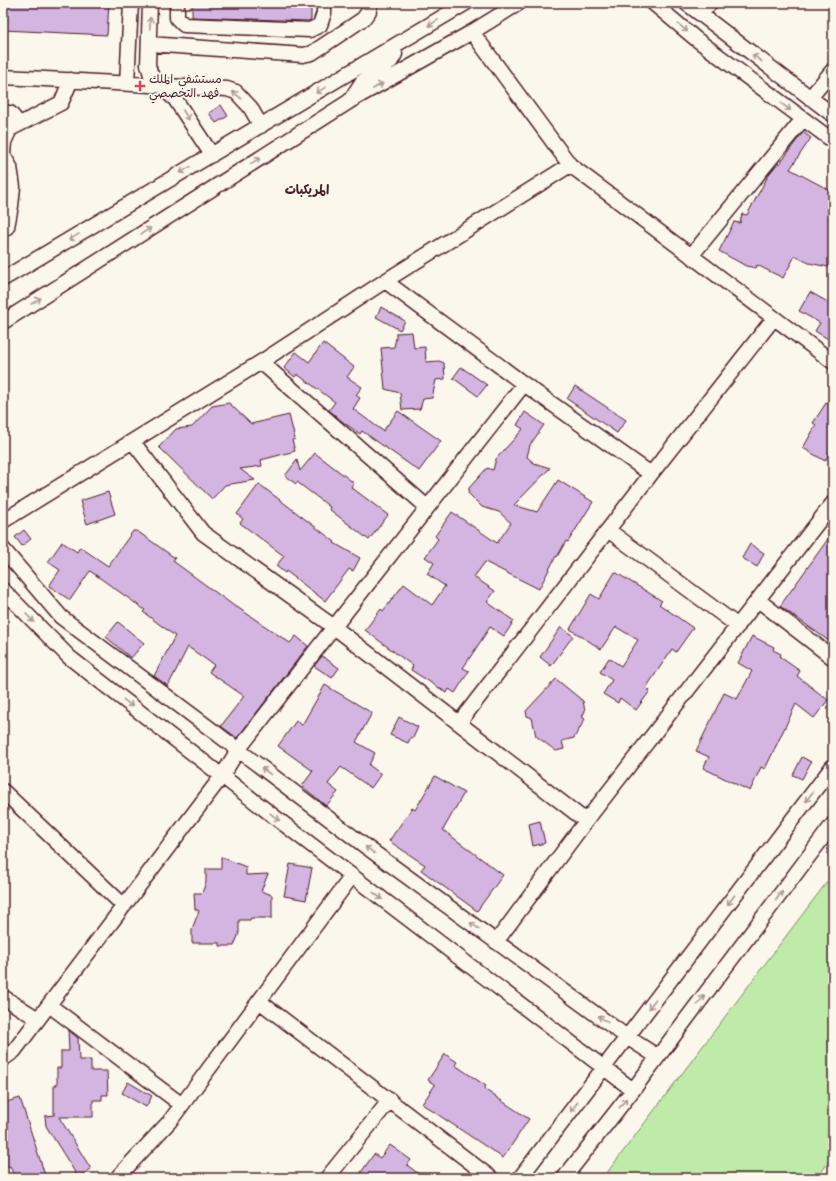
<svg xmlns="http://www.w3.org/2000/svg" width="836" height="1181" font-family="'Architects Daughter','Playpen Sans Arabic',sans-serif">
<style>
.green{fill:#bfeba8;stroke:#84856a}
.building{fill:#d4b4e0;stroke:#4a1f2b}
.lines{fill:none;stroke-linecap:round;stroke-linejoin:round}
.minor-casing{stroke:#4a1f2b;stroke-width:17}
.minor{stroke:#fbf7ec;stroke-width:14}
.oneway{stroke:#ab9695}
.poi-dot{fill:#d1495b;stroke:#fbf7ec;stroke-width:1.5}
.labels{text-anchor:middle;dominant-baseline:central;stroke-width:3.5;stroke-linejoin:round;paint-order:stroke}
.poi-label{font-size:12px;fill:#4a1f2b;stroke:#fbf7ec;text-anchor:start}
.neighbourhood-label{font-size:13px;font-weight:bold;fill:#4a1f2b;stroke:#fbf7ec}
</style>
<rect width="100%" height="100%" fill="#fbf7ec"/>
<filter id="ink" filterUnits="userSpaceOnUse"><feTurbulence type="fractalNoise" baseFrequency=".025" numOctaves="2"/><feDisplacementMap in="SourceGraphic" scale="8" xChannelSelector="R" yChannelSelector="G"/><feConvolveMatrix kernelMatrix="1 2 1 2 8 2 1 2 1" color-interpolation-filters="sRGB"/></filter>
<g filter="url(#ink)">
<path class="green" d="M833,874V1156L817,1178H603Z"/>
<path class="building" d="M3,3H109L107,35L3,30Z
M192,3H311V20L308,21L192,17Z
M221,105L228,116L216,123L209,113Z
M803,132L811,138L790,169L833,192V268L809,263L795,256L783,278L757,265L756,268L746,266L719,251L734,222L740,223L742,214L747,215L769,174L778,163L780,164L791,148Z
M810,292L833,305V342L815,331L820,323L799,311Z
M381,307L405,321L400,330L376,317Z
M412,332L414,348L425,347L426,362L439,361L444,363L445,379L436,380L432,398L423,399L420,409L402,410L400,393L385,389L381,348L394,347L396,338V333Z
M323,343L354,367L347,377L362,387L356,395L360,398L353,409L383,431L398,411L441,441L419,471L362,431L360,434L343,422L329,410L335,402L297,374L295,377L284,368L296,352L309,362Z
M461,367L487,385L478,396L453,378Z
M575,386L626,420L617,433L567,399Z
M229,403L251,424L289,415L295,439L292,440L295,451L261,460L262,466L240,469L255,480L225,485L212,499L159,447L176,429L192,427L212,406Z
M826,403L833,408V447L825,461L803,448L816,425L813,423Z
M525,412L544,425L530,445L527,457L534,463L550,468L514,505L537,512L558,480L593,502L568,542L566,541L557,557L556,556L539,589L485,562L474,577L495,591L487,602L514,621L504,636L490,627L463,668L469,671L455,693L449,689L447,693L411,670L413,666L365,630L381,609L383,611L404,584L432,605L445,586L427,574L434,563L425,557L438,539L435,536L452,512L497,543L511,523L499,512L482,507L468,493L469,488L487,468L493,470L496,459L523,429L517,425Z
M315,453L354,483L351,487L388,515L369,540L329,509L330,507L297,482L296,484L285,476L297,460L300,471Z
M259,484L335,542L334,543L360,558L353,571L349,569L325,601L286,571L285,573L276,566L284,556L240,523L243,519L237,514Z
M108,492L115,514L87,524L80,501Z
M24,530L31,539L22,546L15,537Z
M133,531H137L175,558L173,561L237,608V607L290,643L296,636L308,646L237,738L221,726L244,696L209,672L214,665L188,647L168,686L154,676L175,636L143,612L145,610L90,571L70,600L49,586L60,570L48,562L62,542L77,552L80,547L108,566Z
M833,532V644L780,606Z
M750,544L764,553L757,567L742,558Z
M615,572L662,601L659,604L693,628L676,652L672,649L646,688L650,691L636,710L620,698L618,703L603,694L612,680L600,672L609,658L621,666L638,640L616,627L601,649L570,629L591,594L599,599Z
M118,622L144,643L131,658L106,637Z
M561,627L573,636L551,666L540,657Z
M752,636L774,647L773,650L781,654L780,657L800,671L797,676L828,700L814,718L796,704L765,769L761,767L750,791L703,768L709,757L696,751L724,693L737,699L752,671L738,663Z
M322,656L339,668L332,678L314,666Z
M556,679L583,701L585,711L582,717L585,719L574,738L562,741L564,749L556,751L536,736L532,718L527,716L526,711Z
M325,685L372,713L356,742L375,753L369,765L381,774L371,788L341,767L328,784L338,792L326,806L302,786L313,771L278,746L296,721L302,725Z
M399,717L418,727L413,738L411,737L408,743L390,735Z
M802,757L811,762L802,779L793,775Z
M435,776L464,793L443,830L503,875L477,911L421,870L425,865L389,841L412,808L415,810Z
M540,821L545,843L533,846L529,824Z
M221,857L246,867V875L268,874L261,891L272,895V918H251L250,920H239V933L234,946H220V943H192V929L199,911L195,909L194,893H202L206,882V869H221Z
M290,864L312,868L306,900L284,896Z
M68,1030L78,1038L79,1060H91V1071H107L108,1095H102V1100H93V1117H59L91,1169L78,1177L46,1126L45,1116L54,1115V1085H57V1068H61V1051H69Z
M445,1054L457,1062L455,1065L486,1086L484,1089L529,1119L503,1158L422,1104L435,1085L428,1080Z
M128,1082L152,1096L146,1107L122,1093Z
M20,1098L45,1175L36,1178H15L10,1166L6,1167L3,1157V1103Z
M390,1145L411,1160L407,1165L424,1178H357L374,1154L380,1158Z"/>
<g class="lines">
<g class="minor-casing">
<path id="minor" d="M150,3L148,65L151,75L160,86L175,99L212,155
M177,3V18L184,25L310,30L320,25L324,13V3
M653,3L696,39L833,141
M686,3L833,115
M701,14L710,3
M472,32L570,165L833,362
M149,44L303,55L312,53L363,19L369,11L370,3
M3,77C78,80 152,86 227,89L236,92L250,107L261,126
M127,84L131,3
M810,98L833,70
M351,99L362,82L391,61L395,54L393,47
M3,113H10L19,124
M3,230L7,227L11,206L13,187L10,167L3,155L4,142L10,129L61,103L71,80
M691,256L803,119
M3,279L466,3
M385,281L524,384L651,474
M3,322L350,101L472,32L519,3
M261,362L427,507
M133,442L203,533L334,627L586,821
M3,521L261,362L385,281L570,165
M608,530L738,626
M3,549L61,617L212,730L365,846L627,1037L658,1057
M3,590L69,657L276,818L633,1090
M758,600L833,658
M459,723L651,474L774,318
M3,791L124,906
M496,942L586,821L833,503
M3,997L38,1019
M259,1001L491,1178
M49,1005L182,1105
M3,1059L14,1051L222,776L238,750L524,384
M117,1178L170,1121L352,876
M327,1178L390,1100
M520,1178L833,766
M564,1178L633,1090L833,824"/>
</g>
<use href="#minor" class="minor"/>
</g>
<defs><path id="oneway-shaft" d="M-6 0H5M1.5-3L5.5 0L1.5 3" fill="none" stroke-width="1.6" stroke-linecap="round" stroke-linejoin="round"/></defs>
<g class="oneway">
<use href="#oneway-shaft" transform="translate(150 23) rotate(-88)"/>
<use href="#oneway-shaft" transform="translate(433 23) rotate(149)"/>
<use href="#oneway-shaft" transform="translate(683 28) rotate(40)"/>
<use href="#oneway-shaft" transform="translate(757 58) rotate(-143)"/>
<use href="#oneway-shaft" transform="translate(378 86) rotate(-30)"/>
<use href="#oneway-shaft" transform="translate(321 90) rotate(149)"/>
<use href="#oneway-shaft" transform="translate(237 95) rotate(-141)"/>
<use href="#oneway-shaft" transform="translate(786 107) rotate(37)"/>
<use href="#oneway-shaft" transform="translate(186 115) rotate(57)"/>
<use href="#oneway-shaft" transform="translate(255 161) rotate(-32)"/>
<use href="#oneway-shaft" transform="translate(185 170) rotate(149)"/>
<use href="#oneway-shaft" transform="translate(146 231) rotate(-32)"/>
<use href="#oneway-shaft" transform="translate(74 237) rotate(149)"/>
<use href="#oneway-shaft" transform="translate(36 301) rotate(-32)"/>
<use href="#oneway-shaft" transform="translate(30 618) rotate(46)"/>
<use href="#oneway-shaft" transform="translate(128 703) rotate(38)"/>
<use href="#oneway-shaft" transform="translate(266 771) rotate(-143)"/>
<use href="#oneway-shaft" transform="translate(809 797) rotate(127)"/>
<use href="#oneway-shaft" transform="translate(275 817) rotate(38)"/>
<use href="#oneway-shaft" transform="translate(370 850) rotate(-144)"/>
<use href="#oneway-shaft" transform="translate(378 896) rotate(37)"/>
<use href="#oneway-shaft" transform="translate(779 896) rotate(-53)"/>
<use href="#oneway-shaft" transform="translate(731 900) rotate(127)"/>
<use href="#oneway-shaft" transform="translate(475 926) rotate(-144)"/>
<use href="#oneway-shaft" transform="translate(701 1000) rotate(-53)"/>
<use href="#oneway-shaft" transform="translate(652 1004) rotate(127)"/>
<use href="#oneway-shaft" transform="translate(603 1019) rotate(-144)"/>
<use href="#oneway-shaft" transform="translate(623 1103) rotate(-52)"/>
<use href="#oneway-shaft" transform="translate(574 1107) rotate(127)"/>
</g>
</g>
<path class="poi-dot" d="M138 80h4v4h4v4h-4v4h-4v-4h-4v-4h4z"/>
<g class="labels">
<g class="poi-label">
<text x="149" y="79">مستشفى الملك<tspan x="149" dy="14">فهد التخصصي</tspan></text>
</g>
<g class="neighbourhood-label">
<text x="307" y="190">المريكبات</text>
</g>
</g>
<rect width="836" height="1181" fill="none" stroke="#fbf7ec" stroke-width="16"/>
<rect x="8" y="8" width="820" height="1165" fill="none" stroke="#4a1f2b" stroke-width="1.5" filter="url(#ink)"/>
</svg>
